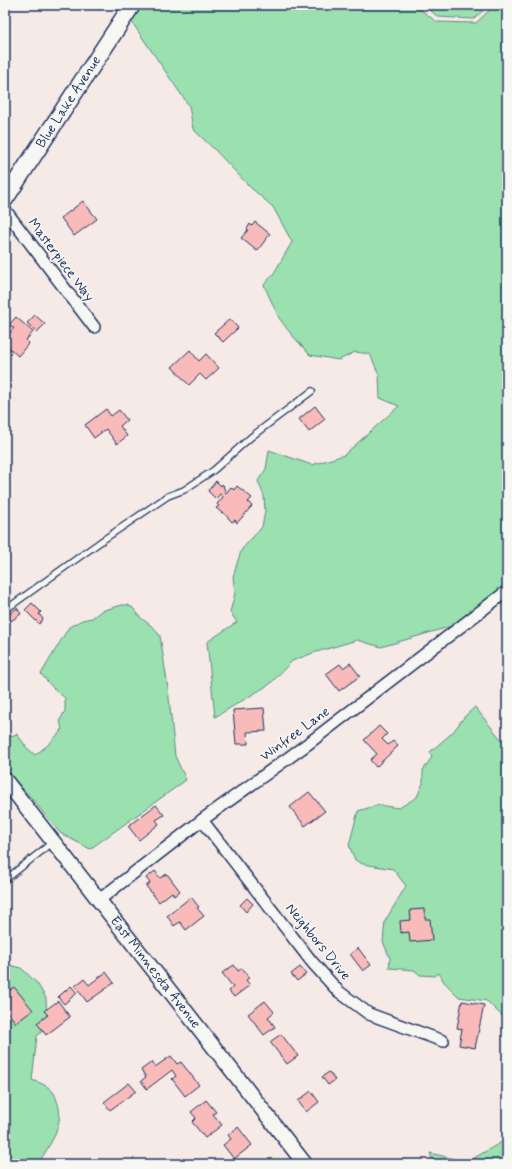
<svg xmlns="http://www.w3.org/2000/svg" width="512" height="1169" font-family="Mynerve,sans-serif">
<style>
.green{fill:#9ae1af;stroke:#5a8886}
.building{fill:#f8bbba;stroke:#1b2f5e}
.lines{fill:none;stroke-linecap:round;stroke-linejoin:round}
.service-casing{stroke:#1b2f5e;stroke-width:8}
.minor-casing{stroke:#1b2f5e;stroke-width:14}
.tertiary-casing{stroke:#1b2f5e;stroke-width:17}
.secondary-casing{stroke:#1b2f5e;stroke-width:19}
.service{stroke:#f6f6f2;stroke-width:5.5}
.minor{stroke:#f6f6f2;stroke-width:11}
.tertiary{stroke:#f6f6f2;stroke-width:14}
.secondary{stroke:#f6f6f2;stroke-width:16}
.labels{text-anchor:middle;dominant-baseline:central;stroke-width:3.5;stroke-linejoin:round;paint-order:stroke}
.street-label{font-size:14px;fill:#1b2f5e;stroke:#f6f6f2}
</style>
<rect width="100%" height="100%" fill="#f6eae7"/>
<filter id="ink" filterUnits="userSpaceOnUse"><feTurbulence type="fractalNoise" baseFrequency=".025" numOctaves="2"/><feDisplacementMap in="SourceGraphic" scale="8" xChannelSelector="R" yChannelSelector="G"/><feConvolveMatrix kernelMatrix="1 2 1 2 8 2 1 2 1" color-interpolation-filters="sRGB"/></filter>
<g filter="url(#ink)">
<path class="green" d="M138,5H414L437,22L473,23H476L495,5H507V585L491,598L476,607L452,626L381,647L357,640L313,653L292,661L270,684L215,717L207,642L237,622L230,612L235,593L233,577L238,560L242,549L262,527L265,511L264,496L258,481L266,469L269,450L312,465L344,455L399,406L380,398L379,375L370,354L355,352L339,360L310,355L291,334L279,318L264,285L274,273L292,242L273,207L250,187L216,151L193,129L189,106L129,18Z
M424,5H489L474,19L438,17Z
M122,605H128L133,608L141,618L154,628L160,636L168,688L175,756L186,780L90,849L60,833L33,800L5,769V738L17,734L27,748L35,755L48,745L62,730L60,720L65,711V698L54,689L41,674L69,627L82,620L92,618L101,611Z
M475,707L507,747V1016L501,1015L487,1001L459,997L444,982L439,973L435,976L420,975L414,970L389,968L390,958L383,942L385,921L406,886L393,869L363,864L355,860L349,845L358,811L378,805L399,808L417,797L423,783V770L432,757L430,752L453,732L465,716Z
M5,964L21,968L37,983L46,998L47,1027L37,1036L32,1080C38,1082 49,1086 53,1092C55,1094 56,1098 57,1101C66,1123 49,1146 38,1164H5Z
M507,1139V1164H434L430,1153L467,1162Z"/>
<path class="building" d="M83,201L97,219L74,236L61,218Z
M255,222L270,234L257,251L241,238L248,230L247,229L250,224L252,226Z
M35,315L45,324L37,332L27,323Z
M16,317L33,332L26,340L29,343L18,356L5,344V338L14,328L9,325Z
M230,319L238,328L223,342L214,333Z
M190,350L199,361L206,354L219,368L206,380L200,374L189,385L172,367Z
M315,406L325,419L309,432L299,419Z
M106,409L111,416L119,410L127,420L120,426L127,436L117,444L106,429L94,438L85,425Z
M216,481L221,486L222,484L224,486L223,487L225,489L224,491L226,493L231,487L234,490L237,486L252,498L248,502L252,506L237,523L235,520L232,522L223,512L222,513L216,508L219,506L217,504L223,497L220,494L216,499L208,491Z
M32,603L41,612L39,614L43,619L39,624L25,610Z
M17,608L21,614L11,621L7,616Z
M350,663L360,676L339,691L326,674L340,664L343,668Z
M264,708L266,731L247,732L248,744H236L233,710Z
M379,726L387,734L382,739L388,745L393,741L398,746L376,767L370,760L377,754L364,740Z
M309,792L325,811L305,826L290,807Z
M156,805L164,815L156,820L159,824L139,840L128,826Z
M155,871L160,878L167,874L180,891L174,896L172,892L159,902L146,886L150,883L146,878Z
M191,897L199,907L197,908L204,916L186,930L180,922L174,926L167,916Z
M247,898L253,904L246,912L240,905Z
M424,909L425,919H430L432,940L410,942L409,932L401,933L400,921L411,920L410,910Z
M358,948L371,965L363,971L350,954Z
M234,965L238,971L242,968L249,978L246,980L250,985L234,997L229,991L233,987L222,973Z
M300,967L306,974L297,981L291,974Z
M106,972L114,983L87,1002L75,986L84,979L89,985Z
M71,986L77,993L64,1004L58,997Z
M14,987L33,1010L16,1023L5,1009V994Z
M58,1001L70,1017L46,1035L37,1023L48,1015L44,1011Z
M265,1001L274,1012L268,1017L275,1027L264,1035L248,1014Z
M462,1001L484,1005L475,1048L459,1045L462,1029L457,1028Z
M281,1034L298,1056L287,1064L270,1042Z
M171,1056L177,1064L181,1062L199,1085L185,1096L172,1079L176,1076L172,1070L147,1089L141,1081L146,1077L141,1070L152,1062L155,1067Z
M329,1072L335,1080L328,1085L322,1077Z
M129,1083L136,1091L110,1110L104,1102Z
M311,1091L319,1102L306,1112L298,1101Z
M206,1100L216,1112L213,1114L222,1125L205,1138L192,1122L196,1118L191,1112Z
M238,1127L252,1145L234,1159L223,1145L231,1139L228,1135Z
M273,1160L277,1164H268Z"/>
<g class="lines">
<g class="service-casing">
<path id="service" d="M5,610L103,540L168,496L184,490L214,470L251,437L312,391
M5,880L53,842"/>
</g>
<g class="minor-casing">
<path id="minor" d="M5,210L94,327
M202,820L312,962L338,991L369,1014L443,1041
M99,900L202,820L309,743L507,591"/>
</g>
<g class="tertiary-casing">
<g id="tertiary">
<path id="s1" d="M5,780L305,1164"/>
</g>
</g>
<g class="secondary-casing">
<g id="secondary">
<path id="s2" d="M5,199L132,5"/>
</g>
</g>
<use href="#service" class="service"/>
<use href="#minor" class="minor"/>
<use href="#tertiary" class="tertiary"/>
<use href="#secondary" class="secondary"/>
</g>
</g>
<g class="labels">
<g class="street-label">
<text stroke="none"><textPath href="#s2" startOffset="116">Blue Lake Avenue</textPath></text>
<text transform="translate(61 260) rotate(53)">Masterpiece Way</text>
<text transform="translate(295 734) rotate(-36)">Winfree Lane</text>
<text transform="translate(318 942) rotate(51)">Neighbors Drive</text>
<text stroke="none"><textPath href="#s1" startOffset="244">East Minnesota Avenue</textPath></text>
</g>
</g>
<rect width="512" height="1169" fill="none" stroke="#f6f6f2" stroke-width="20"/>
<rect x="10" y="10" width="492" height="1149" fill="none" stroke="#1b2f5e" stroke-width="1.5" filter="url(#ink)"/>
</svg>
